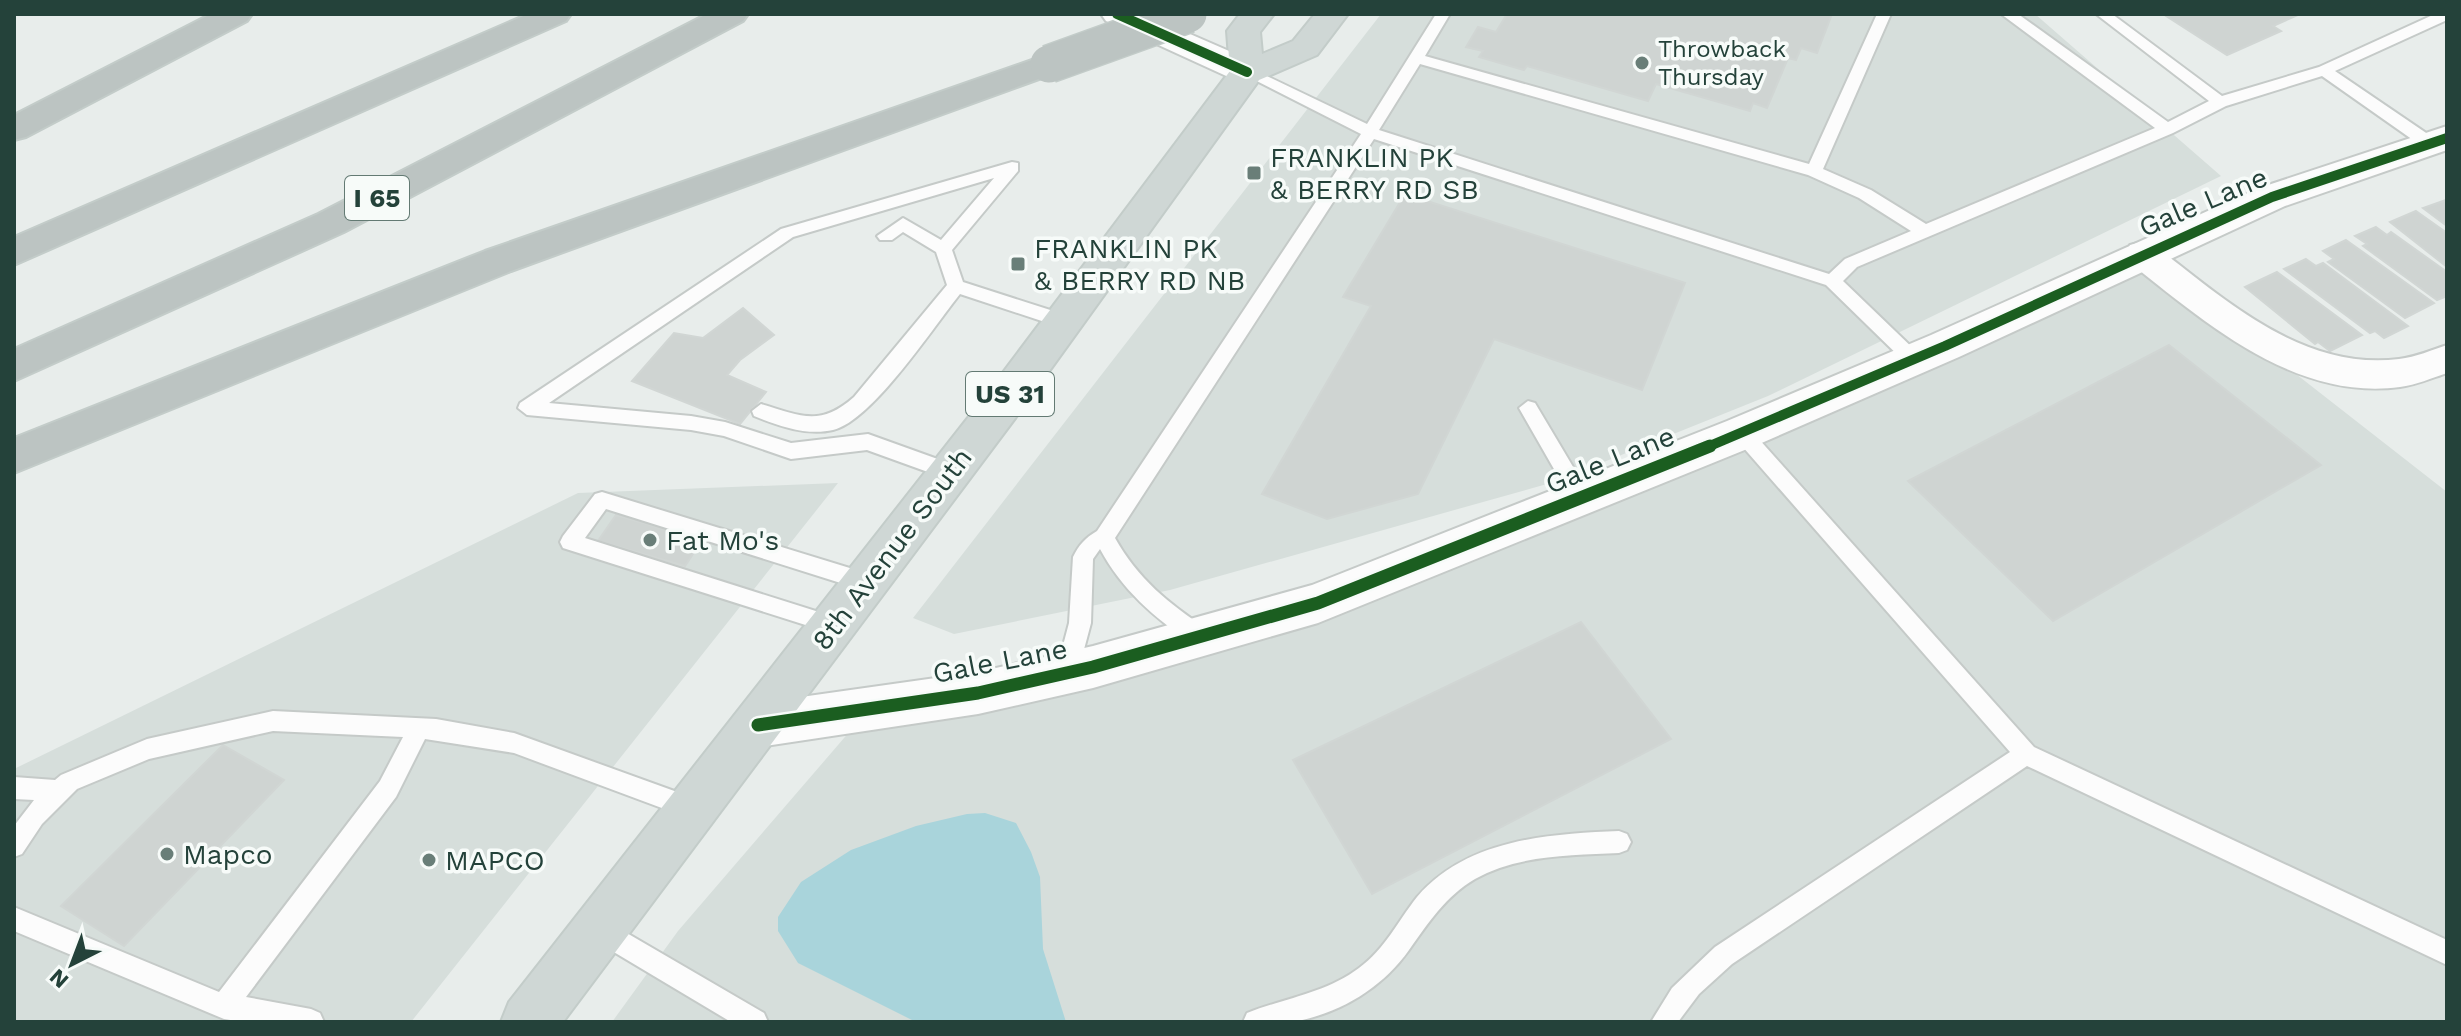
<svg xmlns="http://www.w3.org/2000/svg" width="2461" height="1036" font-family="'Work Sans',sans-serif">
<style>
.built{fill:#d6dedb}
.water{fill:#a9d4db}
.building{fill:#cfd4d2;stroke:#d1d6d4;stroke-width:2}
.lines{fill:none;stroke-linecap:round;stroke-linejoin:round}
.service-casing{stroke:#c5cac8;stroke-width:4}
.minor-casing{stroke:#c5cac8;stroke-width:4}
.tertiary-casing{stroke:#c5cac8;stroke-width:4}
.primary-casing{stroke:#c3ccc9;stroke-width:4}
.motorway-casing{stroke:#c3ccc9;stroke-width:4}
.service{fill:#fcfcfc;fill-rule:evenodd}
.minor{fill:#fcfcfc;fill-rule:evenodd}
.tertiary{fill:#fcfcfc;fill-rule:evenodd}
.primary{fill:#cfd7d5;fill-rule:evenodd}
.motorway{fill:#bcc4c2;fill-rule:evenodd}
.motorway-bridge-casing{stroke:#c3ccc9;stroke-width:40;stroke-linecap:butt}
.motorway-bridge{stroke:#bcc4c2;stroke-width:37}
.cycleway-far1-casing{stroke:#f7fbf9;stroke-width:14}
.cycleway-casing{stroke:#f7fbf9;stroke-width:18}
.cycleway-far1{stroke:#1b5e20;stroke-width:10}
.cycleway{stroke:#1b5e20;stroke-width:13}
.poi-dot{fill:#697e78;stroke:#f7fbf9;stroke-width:3}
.labels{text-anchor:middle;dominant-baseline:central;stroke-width:7;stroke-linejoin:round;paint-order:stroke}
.far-poi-label{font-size:24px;fill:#24423a;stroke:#f7fbf9;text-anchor:start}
.shield{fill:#f7fbf9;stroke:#637a73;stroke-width:2}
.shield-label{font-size:26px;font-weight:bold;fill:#24423a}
.poi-label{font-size:28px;fill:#24423a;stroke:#f7fbf9;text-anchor:start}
.street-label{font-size:28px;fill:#24423a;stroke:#f7fbf9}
</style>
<rect width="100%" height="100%" fill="#e8edeb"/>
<path class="built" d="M1381,14H2035L2221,176L1768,396L1554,482L1170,590L954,634L913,618Z
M2142,254L2447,492V1022H612L678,931L869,709L1319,603Z
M838,483L411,1022H14V769L578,493Z"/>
<path class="water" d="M985,813L1016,823L1031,852L1040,877L1043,949L1066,1022H916L798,963L778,931V917L801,882L851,850L916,826L967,814Z"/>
<path class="building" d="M1507,14H1832L1817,53L1801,48L1796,60L1788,58L1767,108L1753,103L1750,111L1656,84L1648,101L1527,66L1524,70L1479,57L1483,51L1466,47L1478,27L1496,32Z
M2163,14H2300L2273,26L2281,31L2227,55Z
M1405,194L1685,283L1642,390L1494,339L1418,494L1327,519L1262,494L1371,306L1343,297Z
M2446,200L2447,201V226L2423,208Z
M2416,211L2447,233V267L2390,222Z
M2376,227L2387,235L2391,232L2447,272V296L2437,300L2363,246L2367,244L2355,236Z
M2346,240L2434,303L2405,318L2328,262L2334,259L2323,251Z
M2306,259L2316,266L2323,263L2408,326L2384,338L2375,331L2370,333L2284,269Z
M2277,272L2362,335L2330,351L2318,342L2315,344L2245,287Z
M743,308L774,335L740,360L727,375L766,392L740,424L632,381L674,333L703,338Z
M2169,345L2321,465L2053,621L1908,481Z
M616,515L702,540L685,566L598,541Z
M1581,622L1671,739L1372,894L1293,760Z
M223,745L284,780L124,946L61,906Z"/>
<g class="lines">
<g class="service-casing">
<path id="service" d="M1436,14H1450L1425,56L1809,164L1877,14H1891L1823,169L1871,190L1926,224L2155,128L2001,14H2018L2168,122L2209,101L2096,14H2112L2222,96L2319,67L2435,14H2447V20L2335,71L2435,139V147H2423L2322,76L2226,106L2173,133L1857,267L1843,281L1920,355L1923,360L1920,365H1908L1826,285L1374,139L1115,538C1137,578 1169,604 1207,629L1210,636L1207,643L1199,645L1191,643C1154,617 1122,590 1100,549L1093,559L1091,623L1078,672L1075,679L1067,682L1059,679L1056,672L1069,623L1073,557C1079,545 1085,538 1097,531L1361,134L1239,72L1247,67L1252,69L1367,124ZM1420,64L1808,175L1859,198L1911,231L1845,259L1829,274L1379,130Z
M1012,162L1018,163V171L952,250L963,282L1069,316L1072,321L1069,326L1063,328L960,294C934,326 872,421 833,430C807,436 779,426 754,416L752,411L761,404C801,416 820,427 854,397L947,285L936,252L903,232L892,240H880L877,236L903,218L941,240L994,178L793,237L549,403L691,416L725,422L791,443L868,434L957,466L960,472L957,478L950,480L867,450L791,459L724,436L691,430L527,415L518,408L520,403L781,229Z
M1528,401L1535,403L1588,492L1591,498L1588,504H1574L1519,408Z
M1742,426L1749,428L2034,747L2447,940V965L2027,766L1732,964L1699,994L1678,1022H1651L1672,988L1715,947L2010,752L1735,438L1732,433L1735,428Z
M602,492L866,573L873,576L876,582L873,588L866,591L606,509L585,538L841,619L845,625L841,631L834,634L563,548L560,542L563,536L595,494Z
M273,711L436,719L514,733L702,801L706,809L702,817L694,820L514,753L425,739L396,797L246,997L311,1009L320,1013L324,1022H243L224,1019L14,931V907L219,992L380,781L403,737L273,731L149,759L77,789L42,824L22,854L14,857V826L34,800L14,799V777L55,780L61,775L147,739Z
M1619,831L1627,834L1631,842L1627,850L1619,853C1572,855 1517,855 1475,879C1446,896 1428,923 1409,950C1383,987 1342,1012 1298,1021C1281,1025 1261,1022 1243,1022L1247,1013C1285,998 1326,993 1359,968C1385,949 1398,921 1417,897C1467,839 1548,834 1619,831Z
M601,918L764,1013L768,1022H731L592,939L589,930L592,921Z"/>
</g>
<g class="minor-casing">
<path id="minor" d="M2142,242L2154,245C2225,300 2303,371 2399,359C2416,357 2432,350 2447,345V373C2432,378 2416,385 2400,387C2295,401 2206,323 2130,263L2125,254L2130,245Z"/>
</g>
<g class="tertiary-casing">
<path id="tertiary" d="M1101,14H1144L1259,64L1264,72L1259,80L1247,83L1235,80L1106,21Z
M2447,126V150L2285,206L1959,357L1757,445L1318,623L1093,688L978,714L758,747L741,741L734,725L741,709L758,703L978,672L1093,646L1312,585L1727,421L1931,335L2259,188Z"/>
</g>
<g class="primary-casing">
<path id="primary" d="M1240,14H1274L1260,32L1262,54L1293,41L1315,14H1348L1317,55L1259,80L1019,413L563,1022H501L509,1002L989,391L1230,71L1227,31Z"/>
</g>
<g class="motorway-casing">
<path id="motorway" d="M211,14H252L247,21L26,137L14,140V115Z
M528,14H571L566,21L14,265V237Z
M707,14H748L743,21L344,232L14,381V349L318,214Z
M1049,54L1061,57L1066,64L1061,71L511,271L14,473V438L485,251Z"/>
</g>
<use href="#service" class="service"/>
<use href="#minor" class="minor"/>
<use href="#tertiary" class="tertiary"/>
<use href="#primary" class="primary"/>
<use href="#motorway" class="motorway"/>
<g class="motorway-bridge-casing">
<path id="motorway-bridge" d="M1049,64L1188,14"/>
</g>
<use href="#motorway-bridge" class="motorway-bridge"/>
<g class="cycleway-far1-casing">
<path id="cycleway-far1" d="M1117,14L1247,72
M1705,448L1945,346L2272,197L2447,138"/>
</g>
<g class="cycleway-casing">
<path id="cycleway" d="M758,725L978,693L1093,667L1318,603L1710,446"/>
</g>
<use href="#cycleway-far1" class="cycleway-far1"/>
<use href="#cycleway" class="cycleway"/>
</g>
<g class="poi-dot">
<circle cx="1642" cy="63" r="8"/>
<rect x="1246" y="165" width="16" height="16" rx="4"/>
<rect x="1010" y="256" width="16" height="16" rx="4"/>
<circle cx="650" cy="540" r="8"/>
<circle cx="167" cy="854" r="8"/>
<circle cx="429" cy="860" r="8"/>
</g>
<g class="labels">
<g class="far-poi-label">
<text x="1658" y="49">Throwback<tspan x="1658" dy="28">Thursday</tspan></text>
</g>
<g class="shield">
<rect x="345" y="176" width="64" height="44" rx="6"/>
<rect x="966" y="372" width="88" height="44" rx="6"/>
</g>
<g class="shield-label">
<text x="377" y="198">I 65</text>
<text x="1010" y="394">US 31</text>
</g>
<g class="poi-label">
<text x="1270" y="157">FRANKLIN PK<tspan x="1270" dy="32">&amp; BERRY RD SB</tspan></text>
<text x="1034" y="248">FRANKLIN PK<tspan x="1034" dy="32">&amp; BERRY RD NB</tspan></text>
<text x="666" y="540">Fat Mo's</text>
<text x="183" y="854">Mapco</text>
<text x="445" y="860">MAPCO</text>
</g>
<g class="street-label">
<text transform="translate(2203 202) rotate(-23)">Gale Lane</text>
<text transform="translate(1610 460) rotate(-22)">Gale Lane</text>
<text transform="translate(892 549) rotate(-53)">8th Avenue South</text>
<text transform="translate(1000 661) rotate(-11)">Gale Lane</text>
</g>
</g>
<rect width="2461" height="1036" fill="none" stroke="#24423a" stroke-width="32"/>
<g transform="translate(72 964) rotate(222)" stroke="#f7fbf9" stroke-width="6" paint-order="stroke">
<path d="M0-6L14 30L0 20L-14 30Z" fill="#24423a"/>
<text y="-12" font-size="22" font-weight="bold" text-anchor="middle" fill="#24423a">N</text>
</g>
</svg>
